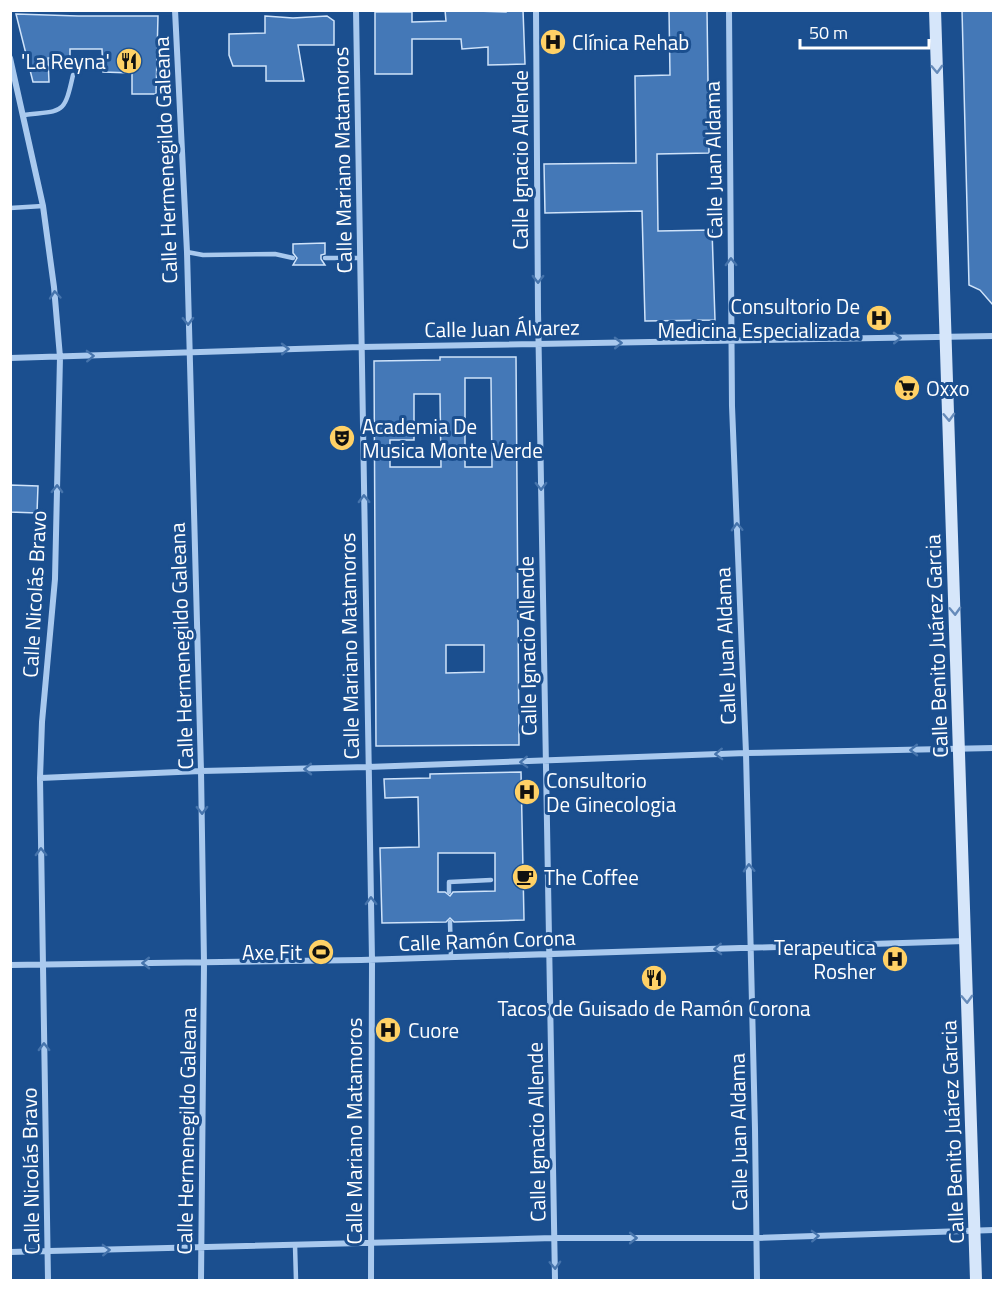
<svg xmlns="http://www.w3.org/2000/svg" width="1004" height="1291" font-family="'Titillium Web',sans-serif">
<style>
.building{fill:#4478b7;stroke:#cfe3fa;stroke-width:1.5;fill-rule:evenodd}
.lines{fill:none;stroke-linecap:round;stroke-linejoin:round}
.service{stroke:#a9c9ee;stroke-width:4.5}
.minor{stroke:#a9c9ee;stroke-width:6}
.secondary{stroke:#d6e6fa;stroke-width:12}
.oneway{stroke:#668bba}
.oneway2{stroke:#4674ac}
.labels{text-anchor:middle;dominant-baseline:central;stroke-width:6;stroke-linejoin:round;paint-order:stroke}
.poi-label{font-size:21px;fill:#fff;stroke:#1b4f8f;text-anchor:start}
.street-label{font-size:21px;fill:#fff;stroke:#1b4f8f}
</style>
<rect width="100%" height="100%" fill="#1b4f8f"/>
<path class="building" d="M445,10L506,12V10H523L525,64L488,65V47L462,49L461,39H412V74H375V12H412V22L446,21Z
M669,10H707L709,153L657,154L658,231L712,230L715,320L645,321L642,211L545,213L544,164L636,163L635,76L670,75Z
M962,10H993V305L980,290L969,285Z
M16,14L78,16H158L156,94H132V73L103,72L102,49H70V58H48L49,82H33Z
M265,16L293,18L327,16L334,21V45H298L304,81H266V66H233L229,55V34L265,33Z
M325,243V254L321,255V259L325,265H293L297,258L293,253V244Z
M440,357H516L519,745L376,746L374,361L440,360ZM465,378H491L492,467H465ZM414,394H440L441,467H390V440H414ZM446,645H484V672L446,673Z
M10,485L38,486L37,513L10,512Z
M521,772L524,920L454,922L450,918L446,922L382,923L380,848L419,847L418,797L385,798L384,779L430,778V774ZM438,853H495V891L453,892L450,896L445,892H438Z"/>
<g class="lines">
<path class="service" d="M24,115C63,110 64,116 73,75
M10,208L43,206
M187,252L203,255L275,254L293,258
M325,258H360
M449,892V882L491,880
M450,922L451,957
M295,1245L296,1280"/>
<path class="minor" d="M175,10L187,252L201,771L204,963L201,1280
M356,10L372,960L371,1280
M536,10L538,311L555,1280
M729,10L732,406L746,753L755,1129L757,1280
M10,58L43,206L54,287L60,357L55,579L42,722L40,778L48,1280
M10,358L361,347L994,336
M40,778L201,771L368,767L746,753L994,748
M10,965L361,960L965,941
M10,1252L554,1238H756L994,1230"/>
<path class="secondary" d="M935,10L976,1280"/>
</g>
<defs><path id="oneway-chevron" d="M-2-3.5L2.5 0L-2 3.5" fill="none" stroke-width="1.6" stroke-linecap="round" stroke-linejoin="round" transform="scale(1.5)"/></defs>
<g class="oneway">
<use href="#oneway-chevron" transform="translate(937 69) rotate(88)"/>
<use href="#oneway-chevron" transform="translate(949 417) rotate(88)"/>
<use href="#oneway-chevron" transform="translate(955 611) rotate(88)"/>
<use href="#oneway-chevron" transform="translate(967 999) rotate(88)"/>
</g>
<g class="oneway2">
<use href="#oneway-chevron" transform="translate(731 262) rotate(-91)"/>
<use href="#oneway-chevron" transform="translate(538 279) rotate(90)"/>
<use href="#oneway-chevron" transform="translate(55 295) rotate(-95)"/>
<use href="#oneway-chevron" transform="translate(188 321) rotate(89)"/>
<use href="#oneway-chevron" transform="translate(897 338) rotate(-1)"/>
<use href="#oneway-chevron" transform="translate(618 343) rotate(-1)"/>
<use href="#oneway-chevron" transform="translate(285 349) rotate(-1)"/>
<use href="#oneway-chevron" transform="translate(90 356) rotate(-2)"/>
<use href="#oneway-chevron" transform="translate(541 486) rotate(89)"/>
<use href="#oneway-chevron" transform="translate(57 489) rotate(-89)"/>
<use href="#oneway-chevron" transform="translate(364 499) rotate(-91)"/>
<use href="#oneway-chevron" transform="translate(737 527) rotate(-92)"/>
<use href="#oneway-chevron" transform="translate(914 750) rotate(179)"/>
<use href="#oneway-chevron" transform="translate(719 754) rotate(178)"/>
<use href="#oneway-chevron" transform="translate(524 762) rotate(178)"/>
<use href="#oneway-chevron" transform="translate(308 769) rotate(179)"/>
<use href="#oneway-chevron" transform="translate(202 810) rotate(89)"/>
<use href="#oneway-chevron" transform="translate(41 852) rotate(-91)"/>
<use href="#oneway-chevron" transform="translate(749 868) rotate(-92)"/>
<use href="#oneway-chevron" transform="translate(371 901) rotate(-91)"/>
<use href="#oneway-chevron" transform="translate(718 949) rotate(178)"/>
<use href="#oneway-chevron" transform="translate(146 963) rotate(179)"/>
<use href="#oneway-chevron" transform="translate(44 1047) rotate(-91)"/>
<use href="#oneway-chevron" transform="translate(815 1236) rotate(-2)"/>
<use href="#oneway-chevron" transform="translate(633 1238)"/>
<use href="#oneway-chevron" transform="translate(106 1250) rotate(-2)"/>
<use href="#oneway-chevron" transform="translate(555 1265) rotate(88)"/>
</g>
<defs>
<g id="hospital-disc" transform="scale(1.35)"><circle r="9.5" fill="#ffd166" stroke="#1b4f8f"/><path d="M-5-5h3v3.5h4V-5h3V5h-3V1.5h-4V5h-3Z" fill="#111"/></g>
<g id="restaurant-disc" transform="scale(1.35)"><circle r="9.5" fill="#ffd166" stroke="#1b4f8f"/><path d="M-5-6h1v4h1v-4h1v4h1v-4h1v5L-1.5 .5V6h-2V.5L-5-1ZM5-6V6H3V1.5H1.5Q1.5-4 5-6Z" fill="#111"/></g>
<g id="supermarket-disc" transform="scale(1.35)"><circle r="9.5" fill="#ffd166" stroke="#1b4f8f"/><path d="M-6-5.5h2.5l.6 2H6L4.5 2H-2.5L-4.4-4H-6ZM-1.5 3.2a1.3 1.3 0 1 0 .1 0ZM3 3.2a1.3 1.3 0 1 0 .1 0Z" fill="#111"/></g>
<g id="theatre-disc" transform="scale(1.35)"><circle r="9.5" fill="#ffd166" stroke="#1b4f8f"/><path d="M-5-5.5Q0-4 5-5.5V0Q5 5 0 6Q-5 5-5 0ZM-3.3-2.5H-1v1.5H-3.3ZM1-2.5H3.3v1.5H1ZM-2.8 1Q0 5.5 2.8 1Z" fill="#111"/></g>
<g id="cafe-disc" transform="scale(1.35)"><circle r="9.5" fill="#ffd166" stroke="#1b4f8f"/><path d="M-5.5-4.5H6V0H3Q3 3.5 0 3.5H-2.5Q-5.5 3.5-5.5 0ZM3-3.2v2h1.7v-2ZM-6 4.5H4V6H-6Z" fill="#111"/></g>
<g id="stadium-disc" transform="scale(1.35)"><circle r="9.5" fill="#ffd166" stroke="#1b4f8f"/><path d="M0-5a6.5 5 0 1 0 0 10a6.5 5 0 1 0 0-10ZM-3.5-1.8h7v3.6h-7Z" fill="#111"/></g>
</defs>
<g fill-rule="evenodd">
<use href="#hospital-disc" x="553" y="42"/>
<use href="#restaurant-disc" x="129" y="61"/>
<use href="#hospital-disc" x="879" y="318"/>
<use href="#supermarket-disc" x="907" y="388"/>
<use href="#theatre-disc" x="342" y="438"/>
<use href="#hospital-disc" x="527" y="792"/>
<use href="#cafe-disc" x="525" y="877"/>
<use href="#stadium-disc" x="321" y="952"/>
<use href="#hospital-disc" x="895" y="959"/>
<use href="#restaurant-disc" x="654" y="978"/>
<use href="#hospital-disc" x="388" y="1030"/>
</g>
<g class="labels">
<g class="poi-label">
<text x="572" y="42">Clínica Rehab</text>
<text x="110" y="61" text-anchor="end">'La Reyna'</text>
<text x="860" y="306" text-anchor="end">Consultorio De<tspan x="860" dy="24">Medicina Especializada</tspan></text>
<text x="926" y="388">Oxxo</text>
<text x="362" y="426">Academia De<tspan x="362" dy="24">Musica Monte Verde</tspan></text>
<text x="546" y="780">Consultorio<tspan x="546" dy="24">De Ginecologia</tspan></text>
<text x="544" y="877">The Coffee</text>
<text x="876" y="947" text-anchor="end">Terapeutica<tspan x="876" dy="24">Rosher</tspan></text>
<text x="302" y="952" text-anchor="end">Axe Fit</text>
<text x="654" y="1008" text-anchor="middle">Tacos de Guisado de Ramón Corona</text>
<text x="408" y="1030">Cuore</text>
</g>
<g class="street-label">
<text transform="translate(165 160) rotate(-92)">Calle Hermenegildo Galeana</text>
<text transform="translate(342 160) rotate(-91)">Calle Mariano Matamoros</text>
<text transform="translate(520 160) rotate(-90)">Calle Ignacio Allende</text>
<text transform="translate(713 160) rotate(-91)">Calle Juan Aldama</text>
<text transform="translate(502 328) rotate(-1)">Calle Juan Álvarez</text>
<text transform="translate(34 594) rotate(-87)">Calle Nicolás Bravo</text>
<text transform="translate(181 646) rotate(-92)">Calle Hermenegildo Galeana</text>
<text transform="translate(349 646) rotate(-91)">Calle Mariano Matamoros</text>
<text transform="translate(527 646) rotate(-91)">Calle Ignacio Allende</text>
<text transform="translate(725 646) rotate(-92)">Calle Juan Aldama</text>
<text transform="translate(936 646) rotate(-92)">Calle Benito Juárez Garcia</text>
<text transform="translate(487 940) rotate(-2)">Calle Ramón Corona</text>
<text transform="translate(186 1131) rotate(-89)">Calle Hermenegildo Galeana</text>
<text transform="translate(354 1131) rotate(-90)">Calle Mariano Matamoros</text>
<text transform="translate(536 1132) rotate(-91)">Calle Ignacio Allende</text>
<text transform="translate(738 1132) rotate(-91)">Calle Juan Aldama</text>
<text transform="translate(952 1132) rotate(-92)">Calle Benito Juárez Garcia</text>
<text transform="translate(30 1171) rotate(-91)">Calle Nicolás Bravo</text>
</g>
</g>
<rect width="1004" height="1291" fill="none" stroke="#ffffff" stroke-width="24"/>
<path d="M800 39v9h129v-9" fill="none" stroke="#ffffff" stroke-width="3"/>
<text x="809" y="39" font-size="18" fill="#ffffff" stroke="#1b4f8f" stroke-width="4.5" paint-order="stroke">50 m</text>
</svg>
